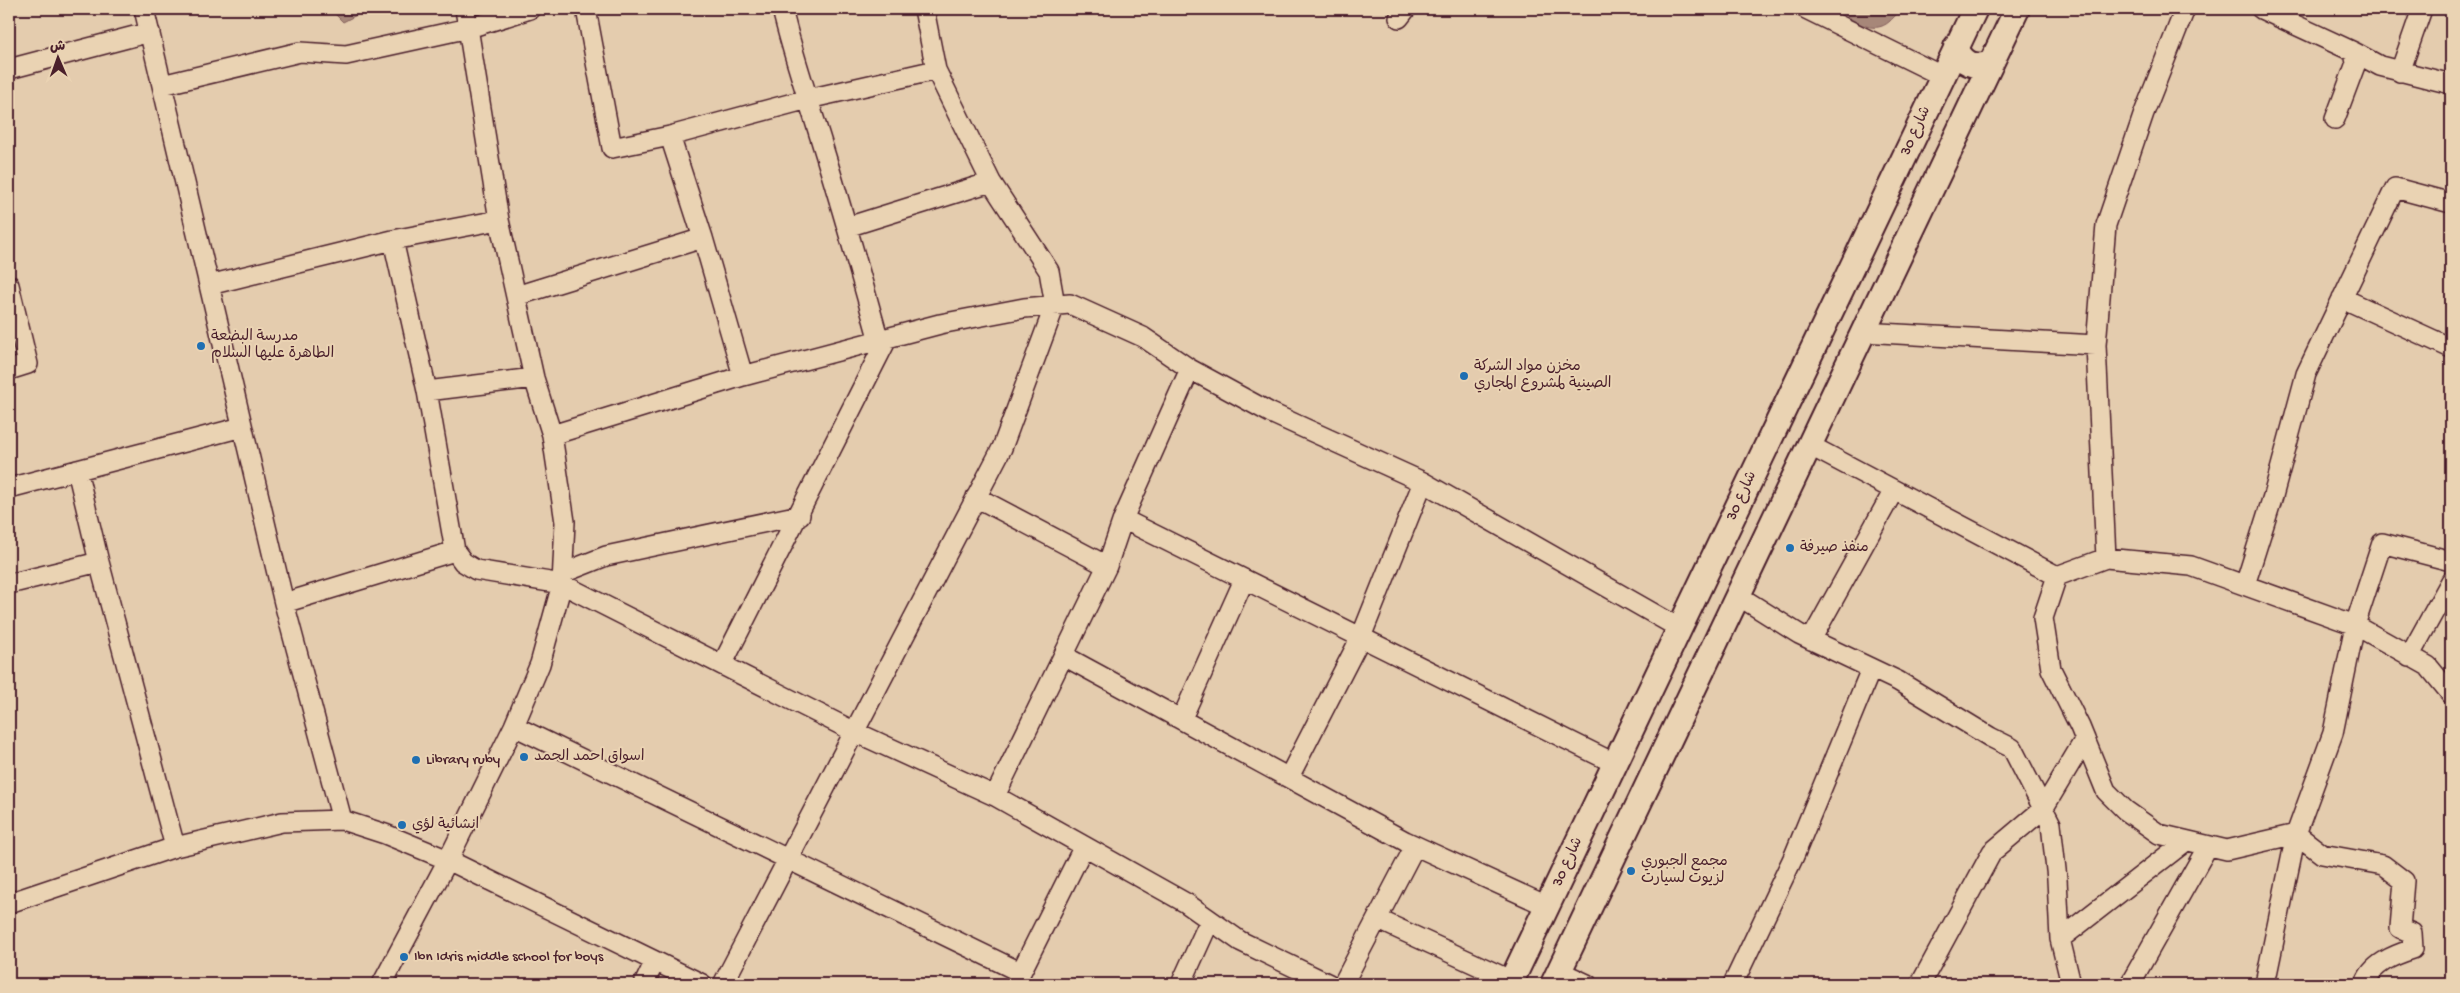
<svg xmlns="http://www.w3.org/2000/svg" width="2460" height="993" font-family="'Gochi Hand','Playpen Sans Arabic',sans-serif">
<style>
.water{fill:#a78779;stroke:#825d5a}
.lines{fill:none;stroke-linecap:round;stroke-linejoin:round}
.minor-casing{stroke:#4a1f2b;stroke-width:22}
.tertiary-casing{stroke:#4a1f2b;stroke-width:28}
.minor{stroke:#ead3b3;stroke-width:19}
.tertiary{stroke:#ead3b3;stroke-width:24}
.poi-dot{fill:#1f6fb2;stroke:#ead3b3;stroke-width:2}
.labels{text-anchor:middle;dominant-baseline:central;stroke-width:4;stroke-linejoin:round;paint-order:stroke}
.street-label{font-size:15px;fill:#4a1f2b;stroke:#ead3b3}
.poi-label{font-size:15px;fill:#4a1f2b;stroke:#ead3b3;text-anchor:start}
</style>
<rect width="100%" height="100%" fill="#e4ccae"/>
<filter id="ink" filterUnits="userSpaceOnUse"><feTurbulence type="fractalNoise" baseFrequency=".02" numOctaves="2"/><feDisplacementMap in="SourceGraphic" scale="10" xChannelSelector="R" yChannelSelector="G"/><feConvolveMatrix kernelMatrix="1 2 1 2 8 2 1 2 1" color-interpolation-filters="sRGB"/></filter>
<g filter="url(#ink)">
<path class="water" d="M330,9H368L343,22Z
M1836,9H1899C1898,14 1894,17 1890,21C1873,37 1851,19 1836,9Z"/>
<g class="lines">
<g class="minor-casing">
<path id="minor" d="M144,9L284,603L342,820
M586,9L612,148L670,136L808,99L936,70
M782,9C793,56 809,101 823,147C843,212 861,276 879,341
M1806,9L1942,76
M2261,9L2354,52L2356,63L2335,119
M1399,18L1406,9
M2354,52L2380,66L2451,84
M9,69L150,32
M2400,72L2422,9
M162,85L300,52L346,55L469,28L530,9
M670,136L703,238L743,376
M847,227L991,182
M393,240L427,391L455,551L463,562L476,570L562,584L853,731L995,796L1186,903L1240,941L1329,984
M9,285L28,364L9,370
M209,285L393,240L499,220
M516,296L703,238
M2342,298L2451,348
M1862,332L2096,345
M427,391L534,378
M552,435L743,376L940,324L1024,308L1070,304L1143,337L1190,369L1271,413L1423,482L1679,628
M1809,445L2057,576L2106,558L2191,566L2355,625L2428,666L2451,694
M77,470L99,562L175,847
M9,488L242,427
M976,497L1107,566
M1123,519L1614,763
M2106,558L2096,345L2106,225L2144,113L2185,9
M563,573L606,556L800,515
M2057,576L2043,618L2051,669L2080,727L2106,791L2125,810L2159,834L2227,850L2296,834L2322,854L2383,865L2404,881L2400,928L2412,933L2413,949C2394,955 2371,964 2365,984
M9,584L99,562
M2245,585L2273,496L2306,374L2395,188L2451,203
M1737,595L1799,634L1898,681L1990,737L2012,748L2051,824L2057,879L2060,939L2071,984
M284,603L455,551
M1811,640L1894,490
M1064,656L1405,841L1547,906
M2409,657L2451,581
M722,665L887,339
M1182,718L1244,580
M514,726L1020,972
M1289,777L1361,637L1423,482
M995,796L1107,566L1123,519L1190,369
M9,903L175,847L282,822L342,820L385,834L448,860L702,984
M1377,919L1512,981
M2060,939L2186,841
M1559,971L1587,984
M1921,983L1992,852L2043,809L2085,739
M382,984L448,860L514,726L540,664L562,584L565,522L552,435L534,378L499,220L465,9
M644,984L655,961
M723,984L1002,448L1055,305L1049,271L991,182L936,70L924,9
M1015,984L1084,846
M1181,984L1210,920
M1343,984L1415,846
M1733,984L1794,856L1871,669
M2130,984L2208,846
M2265,984L2296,834L2333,733L2355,625L2382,543L2451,561"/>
</g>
<g class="tertiary-casing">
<path id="tertiary" d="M1956,47C1962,64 1975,69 1991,63
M1510,984L1975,9
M1553,984L2017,9"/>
</g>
<use href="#minor" class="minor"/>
<use href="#tertiary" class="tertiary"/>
</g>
</g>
<g class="poi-dot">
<circle cx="201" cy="346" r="5"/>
<circle cx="1464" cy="376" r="5"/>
<circle cx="1790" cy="548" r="5"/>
<circle cx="524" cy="757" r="5"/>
<circle cx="416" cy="760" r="5"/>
<circle cx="402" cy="825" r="5"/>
<circle cx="1631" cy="871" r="5"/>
<circle cx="404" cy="957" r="5"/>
</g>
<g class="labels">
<g class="street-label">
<text transform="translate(1916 131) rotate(-65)">شارع 30</text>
<text transform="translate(1742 496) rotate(-65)">شارع 30</text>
<text transform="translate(1568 862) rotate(-65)">شارع 30</text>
</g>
<g class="poi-label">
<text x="211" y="337">مدرسة البضعة<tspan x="211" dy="17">الطاهرة عليها السلام</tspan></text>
<text x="1474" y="367">مخزن مواد الشركة<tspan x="1474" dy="17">الصينية لمشروع المجاري</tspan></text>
<text x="1800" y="548">منفذ صيرفة</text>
<text x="534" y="757">اسواق احمد الحمد</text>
<text x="426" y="760">Library ruby</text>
<text x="412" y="825">انشائية لؤي</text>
<text x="1641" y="862">مجمع الجبوري<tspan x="1641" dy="17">لزيوت لسيارت</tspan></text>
<text x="414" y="957">Ibn Idris middle school for boys</text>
</g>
</g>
<rect width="2460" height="993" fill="none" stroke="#ead3b3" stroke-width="30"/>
<rect x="15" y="15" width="2430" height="963" fill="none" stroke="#4a1f2b" stroke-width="2" filter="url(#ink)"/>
<g transform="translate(58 58) rotate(358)" stroke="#ead3b3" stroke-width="4" paint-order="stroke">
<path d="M0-4L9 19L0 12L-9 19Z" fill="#4a1f2b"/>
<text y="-8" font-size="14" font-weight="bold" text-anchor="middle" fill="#4a1f2b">ش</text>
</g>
</svg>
